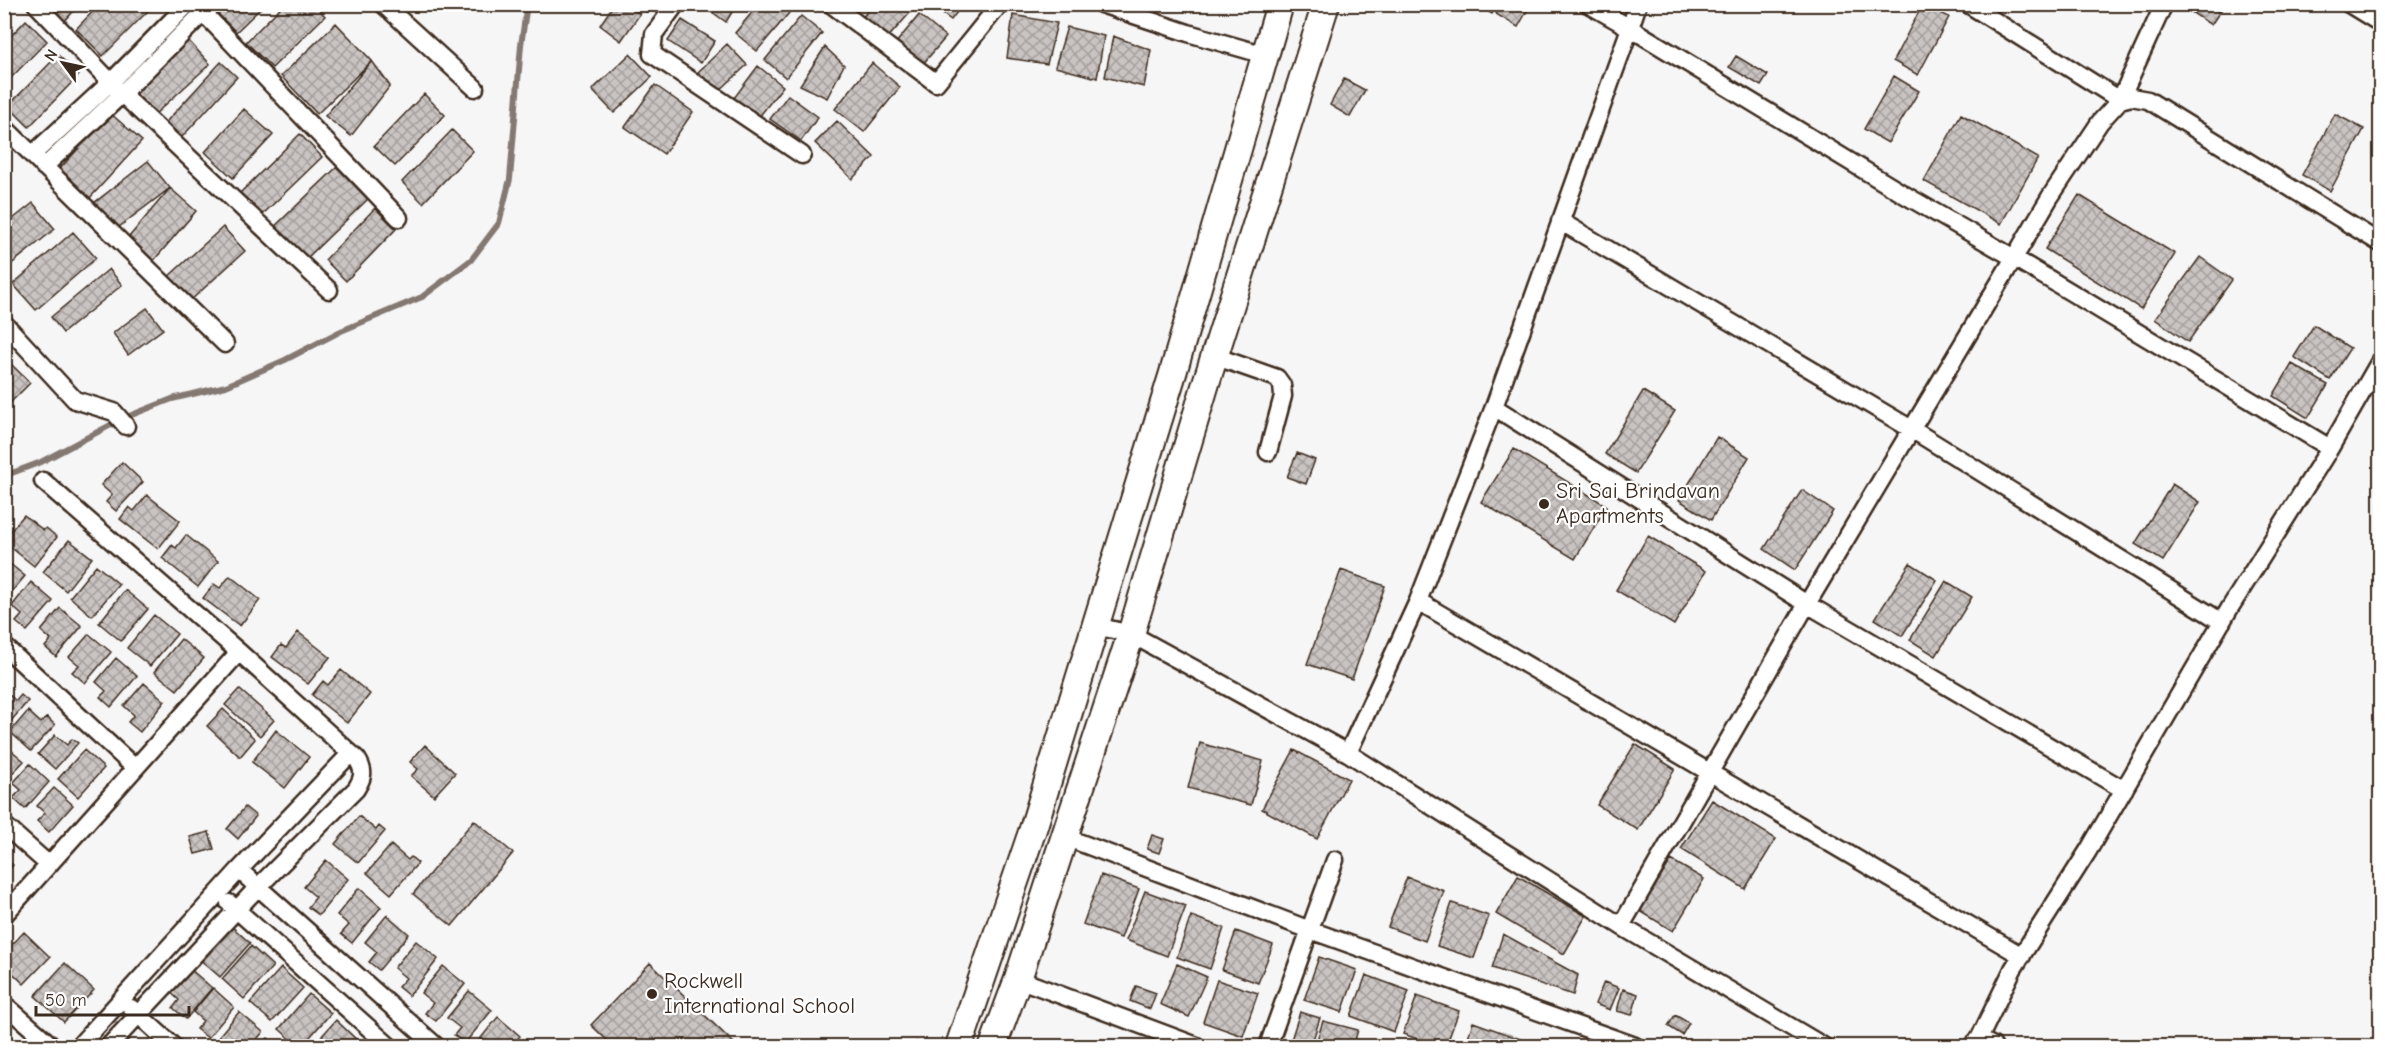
<svg xmlns="http://www.w3.org/2000/svg" width="2385" height="1051" font-family="'Comic Neue',sans-serif">
<style>
.lines{fill:none;stroke-linecap:round;stroke-linejoin:round}
.stream{stroke:#847972;stroke-width:6}
.building{fill:url(#building-cross-hatch);stroke:#3b2a1e;stroke-width:1.5}
.minor-casing{stroke:#3b2a1e;stroke-width:21}
.primary-casing{stroke:#3b2a1e;stroke-width:30}
.minor{stroke:#fff;stroke-width:16}
.primary{stroke:#fff;stroke-width:26}
.poi-dot{fill:#3b2a1e;stroke:#fff;stroke-width:2}
.labels{text-anchor:middle;dominant-baseline:central;stroke-width:4.5;stroke-linejoin:round;paint-order:stroke}
.poi-label{font-size:22px;fill:#3b2a1e;stroke:#fff;text-anchor:start}
</style>
<defs>
<pattern id="building-cross-hatch" width="8" height="8" patternUnits="userSpaceOnUse" patternTransform="scale(1.5)"><rect width="8" height="8" fill="#c9c3c1"/><path d="M0 0l8 8M0 8l8-8" fill="none" stroke="#a49f9c"/></pattern>
</defs>
<rect width="100%" height="100%" fill="#f7f6f6"/>
<filter id="ink" filterUnits="userSpaceOnUse"><feTurbulence type="fractalNoise" baseFrequency=".0167" numOctaves="2"/><feDisplacementMap in="SourceGraphic" scale="12" xChannelSelector="R" yChannelSelector="G"/><feConvolveMatrix kernelMatrix="1 2 1 2 8 2 1 2 1" color-interpolation-filters="sRGB"/></filter>
<g filter="url(#ink)">
<g class="lines">
<path class="stream" d="M4,476L41,462L124,418L172,399L226,386L285,360L341,331L422,297L471,260L499,223L510,179L521,45L527,4"/>
</g>
<path class="building" d="M4,4L13,5L4,13Z
M46,4H80L64,22Z
M100,4H150L152,7L103,56L76,29Z
M216,4H265L236,32L212,8Z
M284,4H314L325,16L272,68L246,42Z
M614,4H626L640,14L621,41L600,25Z
M638,4H653L646,12Z
M701,4H737L726,22Z
M759,4H778L789,13L757,51L735,33Z
M873,4H912L915,7L887,39L862,18Z
M929,4H963L951,20Z
M1475,4H1497L1492,14Z
M1501,4H1531L1518,27L1496,14Z
M1923,4L1949,17L1918,75L1893,61Z
M2187,4H2225L2211,25L2185,8Z
M919,15L946,37L922,65L896,43Z
M1013,15L1057,23L1047,64L1007,58Z
M801,16L822,33L786,78L765,60Z
M26,20L47,41L4,85V43Z
M682,20L715,41L701,63L668,41Z
M336,23L372,61L317,114L281,76Z
M1067,27L1104,36L1097,78L1055,67Z
M1113,36L1151,50L1144,87L1105,77Z
M187,39L210,64L153,116L130,92Z
M727,44L747,65L717,93L698,72Z
M825,47L844,65L827,98L800,85Z
M630,54L652,77L614,113L592,90Z
M58,55L79,75L29,127L8,106Z
M1736,56L1768,75L1761,86L1729,67Z
M372,61L390,86L351,136L325,116Z
M221,62L237,77L182,137L166,122Z
M872,63L900,87L864,132L835,109Z
M758,66L783,86L759,117L734,98Z
M1894,76L1919,91L1888,143L1864,129Z
M1344,79L1365,90L1350,117L1330,105Z
M655,85L693,112L664,154L625,127Z
M424,94L445,115L395,166L374,146Z
M788,95L818,117L801,141L770,119Z
M244,109L273,135L233,178L205,152Z
M110,113L142,141L88,200L57,172Z
M1961,114L2038,158L2001,224L1924,181Z
M2335,114L2364,129L2330,191L2302,175Z
M837,121L874,157L852,179L815,143Z
M452,130L473,151L423,203L402,182Z
M300,134L322,157L261,216L239,194Z
M148,161L170,188L115,230L94,203Z
M337,167L368,199L304,261L273,228Z
M170,188L196,211L150,265L124,243Z
M2079,195L2175,254L2141,309L2045,249Z
M33,203L55,229L4,270V226Z
M375,208L396,229L346,281L325,260Z
M223,227L245,251L190,301L168,277Z
M73,232L96,258L36,310L13,284Z
M2200,257L2232,280L2188,342L2155,319Z
M109,269L122,285L63,333L51,317Z
M147,308L163,329L128,355L113,333Z
M2314,325L2350,348L2330,380L2294,357Z
M9,362L30,383L4,409V367Z
M2292,364L2328,385L2308,418L2273,396Z
M1643,391L1675,411L1636,473L1605,454Z
M1717,437L1749,457L1711,520L1679,500Z
M1514,449L1607,506L1575,559L1481,502Z
M1297,453L1315,460L1306,484L1287,477Z
M122,462L143,482L116,511L106,502L112,495L101,485Z
M2172,484L2200,502L2163,561L2135,544Z
M1802,490L1833,511L1795,570L1764,549Z
M147,495L180,521L158,549L120,519L129,507L134,511Z
M24,515L43,530L46,528L57,537L34,566L4,542V539Z
M186,535L218,561L198,587L162,558L172,545L176,548Z
M1648,536L1706,571L1674,625L1616,590Z
M69,540L92,558L66,591L43,572Z
M4,559L25,576L4,601Z
M1910,563L1937,580L1902,636L1875,619Z
M96,565L119,584L92,616L70,597Z
M1341,570L1385,586L1352,679L1307,664Z
M230,576L260,600L240,626L203,598L214,584L220,588Z
M1946,581L1972,597L1936,656L1910,640Z
M31,582L53,601L27,631L16,622L22,615L12,606Z
M125,590L148,609L121,641L99,623Z
M60,608L82,626L56,657L45,647L51,640L41,631Z
M154,615L177,634L150,666L127,648Z
M298,632L330,657L308,684L272,657L281,645L286,648Z
M89,634L111,652L85,683L72,672L79,665L69,657Z
M181,639L204,658L177,690L154,672Z
M116,658L137,676L111,707L100,697L106,691L96,682Z
M341,670L370,694L347,723L312,695L323,681L328,685Z
M144,683L165,701L140,732L128,722L134,715L124,706Z
M239,689L274,720L260,736L225,705Z
M4,690L16,701L21,695L28,701L5,728Z
M223,709L255,739L240,757L207,726Z
M28,711L41,723L47,717L55,725L31,751L10,732Z
M276,730L309,757L285,788L252,762Z
M55,735L67,745L72,739L78,743L55,769L38,754Z
M1200,743L1263,761L1251,805L1188,788Z
M4,744L24,761L4,782Z
M1635,744L1675,769L1638,830L1597,805Z
M425,745L455,773L434,796L411,776L418,769L410,762Z
M84,750L104,768L78,797L58,779Z
M1294,750L1349,779L1317,839L1262,809Z
M30,764L49,782L25,809L13,798L21,790L13,783Z
M54,788L73,805L49,832L37,821L45,813L37,806Z
M1712,800L1776,839L1745,889L1681,849Z
M245,807L256,816L238,839L227,829Z
M359,816L376,830L379,826L385,831L358,863L335,844Z
M474,820L513,853L452,926L413,894Z
M209,832L214,849L195,854L190,837Z
M1152,835L1164,839L1159,853L1147,849Z
M391,845L408,860L411,857L418,863L391,894L367,873Z
M4,858L13,865L4,875Z
M326,860L348,879L319,915L308,907L316,897L304,887Z
M1671,860L1704,879L1673,931L1640,911Z
M1101,875L1139,889L1121,938L1083,924Z
M1518,876L1586,916L1564,954L1496,914Z
M1407,877L1444,891L1425,941L1388,927Z
M359,888L381,907L352,943L341,934L349,925L337,915Z
M1145,891L1186,906L1167,956L1126,940Z
M1452,903L1489,916L1474,958L1437,946Z
M387,915L409,934L379,970L369,962L377,952L365,942Z
M1191,916L1224,928L1210,969L1177,957Z
M228,923L250,943L220,977L198,958Z
M1236,931L1273,945L1258,983L1222,970Z
M24,932L50,957L24,984L4,965V953Z
M1503,934L1578,975L1573,995L1492,968Z
M416,941L438,959L409,996L398,987L406,978L394,968Z
M251,946L273,966L244,999L222,979Z
M1319,957L1357,970L1342,1012L1304,1000Z
M65,963L94,990L64,1022L35,996Z
M650,963L737,1046H613L591,1025Z
M1177,964L1207,977L1189,1017L1160,1004Z
M443,966L465,984L436,1021L425,1013L433,1003L421,993Z
M189,968L212,988L186,1019L173,1008L179,1000L169,991Z
M281,968L303,988L272,1022L250,1003Z
M1366,975L1409,991L1394,1032L1351,1016Z
M1217,980L1258,993L1243,1036L1203,1022Z
M1604,982L1619,988L1610,1010L1595,1004Z
M1136,986L1156,993L1150,1009L1130,1001Z
M213,988L234,1007L208,1038L196,1029L203,1021L193,1012Z
M1623,989L1638,994L1632,1015L1617,1011Z
M469,991L492,1010L465,1043L454,1035L460,1028L447,1018Z
M309,994L331,1013L302,1046H299L279,1029Z
M1417,996L1459,1011L1446,1046H1438L1403,1034Z
M239,1012L263,1032L251,1046H228L229,1045L219,1036Z
M1300,1012L1320,1018L1311,1046H1289Z
M1675,1015L1689,1023L1682,1035L1668,1026Z
M498,1017L520,1036L512,1046H479L476,1044Z
M336,1020L357,1040L352,1046H313Z
M1323,1021L1358,1030L1353,1046H1315Z
M1473,1022L1540,1046H1465Z
M268,1038L277,1046H261Z
M916,1042L931,1046H914Z"/>
<g class="lines">
<g class="minor-casing">
<path id="minor" d="M36,4L122,94L329,290
M195,4L399,218
M383,4L475,88
M676,4L654,34L652,54L802,155
M831,4L936,83L1000,4
M1101,4L1188,33L1265,55
M1968,4L2120,100L2164,4
M2349,4L2380,23
M4,127L225,344
M32,155L111,82L188,4
M44,167L122,94L212,4
M1560,221L1913,430L2222,622
M4,323L75,400L114,412L126,426
M1214,356L1277,378L1282,385L1283,396L1268,452
M1494,407L1807,604L2014,258L1905,195L1630,28L1638,4
M2330,448L2014,258L2050,197L2100,122L2120,100L2131,97L2148,100L2380,243
M43,481L239,652L357,759C365,771 363,778 356,789L258,887L109,1046
M1418,601L2022,956
M1096,626L1131,634L1348,753L1418,601L1494,407L1630,28L1588,4
M4,646L135,768
M1348,753L1621,926L1823,1046
M4,825L49,865
M1065,837L1310,930L1635,1046
M239,870L436,1046
M229,903L389,1046
M4,915L239,652
M1621,926L1807,604L2124,790
M1018,979L1197,1046
M4,1004L52,1046
M131,1008L173,1046
M1979,1039L1993,1046
M79,1046L239,870L350,754
M1268,1046L1335,860
M1972,1046L1979,1039L2013,969L2088,851L2231,606L2330,448L2380,361"/>
</g>
<g class="primary-casing">
<path id="primary" d="M959,1046L1034,826L1173,373L1280,4
M993,1046L1018,979L1131,634L1206,383L1326,4"/>
</g>
<use href="#minor" class="minor"/>
<use href="#primary" class="primary"/>
</g>
</g>
<g class="poi-dot">
<circle cx="1544" cy="504" r="6"/>
<circle cx="652" cy="994" r="6"/>
</g>
<g class="labels">
<g class="poi-label">
<text x="1556" y="491">Sri Sai Brindavan<tspan x="1556" dy="25">Apartments</tspan></text>
<text x="664" y="981">Rockwell<tspan x="664" dy="25">International School</tspan></text>
</g>
</g>
<rect width="2385" height="1051" fill="none" stroke="#fff" stroke-width="24"/>
<rect x="12" y="12" width="2361" height="1027" fill="none" stroke="#3b2a1e" stroke-width="2" filter="url(#ink)"/>
<g transform="translate(63 63) rotate(303)" stroke="#ffffff" stroke-width="4.5" paint-order="stroke">
<path d="M0-4.5L10 22L0 15L-10 22Z" fill="#3b2a1e"/>
<text y="-9" font-size="16" font-weight="bold" text-anchor="middle" fill="#3b2a1e">N</text>
</g>
<path d="M36 1006v9h153v-9" fill="none" stroke="#3b2a1e" stroke-width="3"/>
<text x="45" y="1006" font-size="18" fill="#3b2a1e" stroke="#ffffff" stroke-width="4.5" paint-order="stroke">50 m</text>
</svg>
